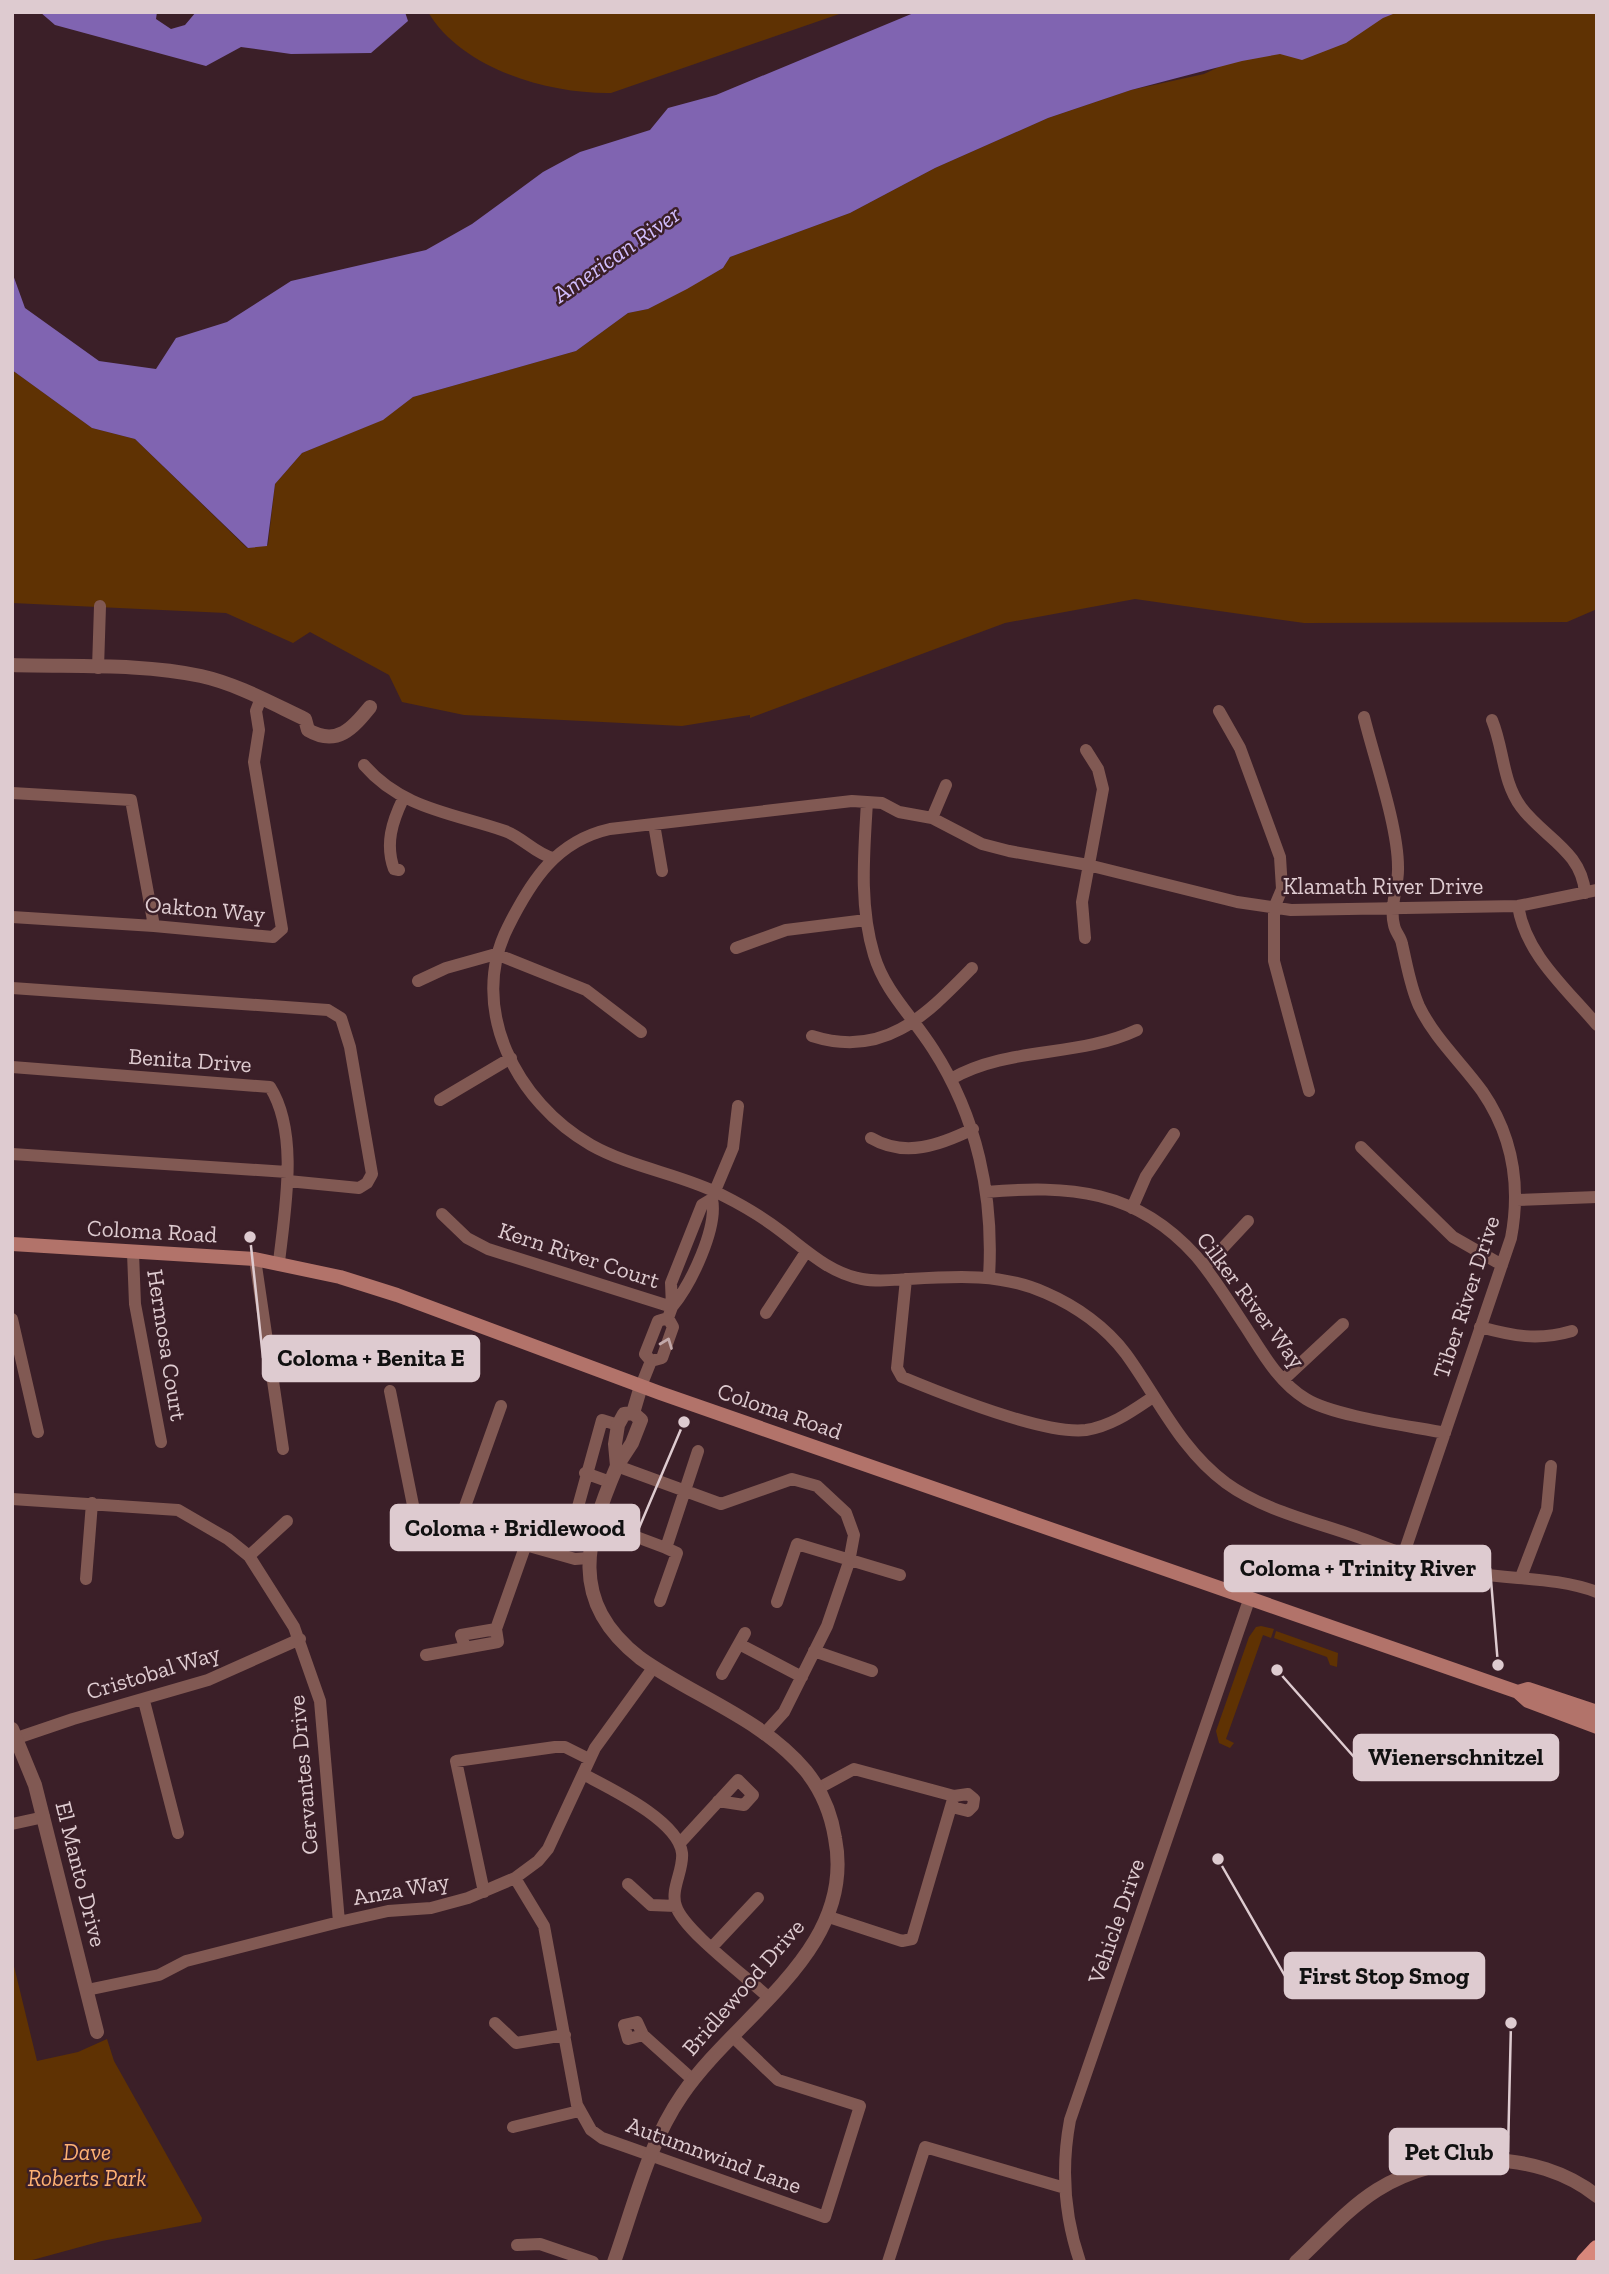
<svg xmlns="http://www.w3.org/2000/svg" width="1609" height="2274" font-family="'Zilla Slab',serif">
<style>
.green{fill:#5f3203}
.water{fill:#8064b1}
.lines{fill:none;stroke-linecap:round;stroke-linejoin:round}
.minor{stroke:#815953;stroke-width:12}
.tertiary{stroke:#815953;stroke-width:14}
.secondary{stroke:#b2736a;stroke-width:14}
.primary{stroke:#d8877b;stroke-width:18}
.oneway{stroke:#c2a9aa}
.labels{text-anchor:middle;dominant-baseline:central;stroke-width:5;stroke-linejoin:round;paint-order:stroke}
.street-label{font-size:23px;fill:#decbd0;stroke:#3b1f28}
.park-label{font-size:23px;font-style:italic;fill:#feb173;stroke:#3b1f28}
.water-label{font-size:24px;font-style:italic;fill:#d1bdfc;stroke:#3b1f28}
.leader{fill:none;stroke:#decbd0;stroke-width:2.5}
.callout-dot{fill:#decbd0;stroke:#3b1f28;stroke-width:2.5}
.callout{fill:#decbd0;stroke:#decbd0;stroke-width:2.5}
.callout-label{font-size:24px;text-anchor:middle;font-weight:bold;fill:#111}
</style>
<rect width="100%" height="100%" fill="#3b1f28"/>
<path class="green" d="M428,12H845L611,93C548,94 462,69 428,12Z
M1336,12H1597V609L1567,622L1304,623L1135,599L1005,623L750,718V715L682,726L464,715L402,702L389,675L310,632L293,643L226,613L12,603V370L92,428L135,439L247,548L268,545L275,484L302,453L382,420L413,397L576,351L628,313L648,309L723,268L730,257L850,213L935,168L1048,118L1131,90L1204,74Z
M1261,1626L1274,1629L1271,1638L1263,1635L1226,1739L1234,1743L1230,1748L1219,1743L1216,1731L1249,1637L1256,1627Z
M1276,1631L1338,1653L1337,1667L1330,1665L1327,1657L1274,1638Z
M12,1958L37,2061L78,2052L107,2039L114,2061L202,2218L201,2222L102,2241L25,2262H12Z"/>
<path class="water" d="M40,12H157L156,19L171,29L185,25L196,12H405L408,21L371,53L291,54L241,47L206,66L55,25Z
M916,12H1398L1383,18L1346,43L1302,60L1280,54L1242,61L1131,90L1048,118L935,168L850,213L730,257L723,268L687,289L648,309L628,313L576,351L413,397L383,420L302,453L275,484L267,546L248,548L135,439L92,428L12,370V272L25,308L99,361L156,369L176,338L227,322L291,281L426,250L472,224L543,172L580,152L650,130L668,108L716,95Z"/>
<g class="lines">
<path class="minor" d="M98,668L100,606
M1219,711L1240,748L1280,857L1282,889L1274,908V961L1309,1091
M1364,717C1374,758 1398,826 1398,867C1399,886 1389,906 1394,925C1395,932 1401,937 1402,944C1407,965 1410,986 1419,1006C1435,1039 1461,1062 1482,1091C1513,1136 1521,1185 1511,1238L1404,1553
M1492,720C1504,749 1502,781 1521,807C1543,837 1582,851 1585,893
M364,765C402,809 453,813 505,831C522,837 536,854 553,858
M12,793L131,800L154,926
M867,802C864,853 859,906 874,955C885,992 913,1017 933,1049C977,1117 994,1196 989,1277
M932,818L946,785
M654,824L662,871
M399,870L394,869C385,844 392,822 403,799
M1597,890L1518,906L1291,910L1237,902L1088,865L1009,851L982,844L932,818L899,812L882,803L852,801L610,829C556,841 531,881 508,927C467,1008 517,1103 591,1145C632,1168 681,1174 722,1195C742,1205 764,1218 782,1232C807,1251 830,1273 862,1279C878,1282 892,1280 908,1279C956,1276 1002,1273 1046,1293C1076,1306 1106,1327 1126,1354C1158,1398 1180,1449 1226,1483C1263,1510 1312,1521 1355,1536C1394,1550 1433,1567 1474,1573C1516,1580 1556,1577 1597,1592
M1518,906C1526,955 1566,988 1597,1025
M12,917L154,926L273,937L282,929L254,762L259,730L256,711L261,698
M1085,938L1082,902L1103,789L1098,769L1086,750
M736,948L786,930L866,920
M418,981L446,968L496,954L586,990L641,1032
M12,988L328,1010L341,1018L350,1047L372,1174L367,1183L359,1188L288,1181
M812,1036C884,1059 925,1016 972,968
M12,1067L270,1087C299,1133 285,1209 279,1262
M951,1079C1008,1046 1077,1058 1137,1030
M440,1100L511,1058
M871,1138C905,1158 940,1145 973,1129
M1361,1147L1453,1237L1502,1265
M12,1154L287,1172
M986,1192C1069,1185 1136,1189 1196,1256C1214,1277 1229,1302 1245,1326C1262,1352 1278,1382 1306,1399C1333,1416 1410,1426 1445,1433
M712,1198L733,1148L738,1106
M712,1199C718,1228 691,1284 672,1307L671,1283L702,1205Z
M1516,1200L1597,1197
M1132,1208L1146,1176L1174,1134
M442,1214L467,1238L488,1249L672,1307L668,1318L658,1321L645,1354L651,1361
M133,1253L135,1304L161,1442
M255,1259L283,1449
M1205,1267L1248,1221
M906,1279L897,1368L902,1377C943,1394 1045,1435 1086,1430C1112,1426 1132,1411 1153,1397
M766,1313L806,1252
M12,1319L38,1432
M1480,1327C1513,1336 1538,1341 1572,1331
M651,1361L662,1358L673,1327L668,1318
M1283,1380L1343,1324
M641,1386L651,1361
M390,1391L417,1525L422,1531L487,1534L575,1559L588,1558
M617,1466L721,1504L792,1479L817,1486L846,1513L854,1535L849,1562L827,1626L784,1712L764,1734
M585,1473L610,1482
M12,1499L178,1510L228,1539L249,1556L294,1627L320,1701L339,1922
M463,1533V1512L501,1406
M626,1533L666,1548
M590,1536L571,1532L602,1420L618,1425
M249,1556L287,1521
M1521,1577L1547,1509L1551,1466
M86,1579L92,1503
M660,1601L677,1553L666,1548L698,1451
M777,1602L797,1544L900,1575
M739,1644L802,1677
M465,1647L461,1635L496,1629
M814,1651L872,1671
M426,1655L498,1642L496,1629L525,1547
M722,1674L745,1633
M144,1701L178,1833
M17,1738L73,1719L208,1680L300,1639
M583,1774C609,1788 678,1820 682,1853C684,1870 670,1889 676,1906C683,1930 748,1978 768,1997
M819,1788L854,1769L954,1796L912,1939L902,1941L829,1917
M952,1807L968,1811L973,1806L974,1799L968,1794L954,1796
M12,1824L44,1817
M680,1843L738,1780L753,1795L744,1805L718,1801
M515,1878L544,1926L577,2105L591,2130L602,2138L825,2217L860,2106L778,2080L732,2036
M628,1884L651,1905L676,1906
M484,1892L456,1761L555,1747H565L589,1759
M712,1947L758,1898
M87,1990L159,1975L186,1961L339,1922L388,1911L431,1908L468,1898L515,1878L538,1861L548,1849L595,1748L653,1668
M495,2023L516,2043L565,2035
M643,2035L628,2039L624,2025L637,2022L643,2035L693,2080
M513,2127L579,2111
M517,2245L540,2244L593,2262
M888,2262L925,2147L1065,2188
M1080,2262C1064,2215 1061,2168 1070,2120L1249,1600"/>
<path class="tertiary" d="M12,665C72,667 142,663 201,676C237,684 271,703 305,719L308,730C337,747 353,728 370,707
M633,1413L641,1420L632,1443L617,1466L615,1444L618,1425L624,1414Z
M633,1413L641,1386
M12,1729L35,1785L97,2032
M614,2262C634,2206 648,2144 682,2095C737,2014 857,1950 835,1838C831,1813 822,1791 806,1771C763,1719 693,1696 640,1658C567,1601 586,1539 617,1466
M1296,2262C1322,2238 1347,2209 1377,2190C1441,2150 1536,2148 1597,2196"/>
<path class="secondary" d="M12,1244L255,1259L340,1277L397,1295L660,1393L1518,1692L1528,1701L1597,1727
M1518,1692L1528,1689L1597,1712"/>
<path class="primary" d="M1585,2262L1597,2249"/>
</g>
<defs><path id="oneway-chevron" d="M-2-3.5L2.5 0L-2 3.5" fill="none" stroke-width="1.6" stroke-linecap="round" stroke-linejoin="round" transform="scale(1.75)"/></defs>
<use class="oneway" href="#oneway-chevron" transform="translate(667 1343) rotate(-69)"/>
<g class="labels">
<g class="street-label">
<text x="1383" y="886">Klamath River Drive</text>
<text transform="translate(205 909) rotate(5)">Oakton Way</text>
<text transform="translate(190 1060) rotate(4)">Benita Drive</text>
<text transform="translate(152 1231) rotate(3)">Coloma Road</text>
<text transform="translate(579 1255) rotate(18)">Kern River Court</text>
<text transform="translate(1466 1297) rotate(-72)">Tiber River Drive</text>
<text transform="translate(1251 1300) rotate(53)">Cilker River Way</text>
<text transform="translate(167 1345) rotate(81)">Hermosa Court</text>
<text transform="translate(780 1411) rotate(19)">Coloma Road</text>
<text transform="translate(153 1672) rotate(-17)">Cristobal Way</text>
<text transform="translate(303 1775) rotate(-95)">Cervantes Drive</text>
<text transform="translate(81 1874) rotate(76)">El Manto Drive</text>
<text transform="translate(401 1889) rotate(-10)">Anza Way</text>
<text transform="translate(1116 1921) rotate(-71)">Vehicle Drive</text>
<text transform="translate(743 1987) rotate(-49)">Bridlewood Drive</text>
<text transform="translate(714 2155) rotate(20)">Autumnwind Lane</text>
</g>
<g class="park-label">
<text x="87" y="2152">Dave<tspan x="87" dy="26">Roberts Park</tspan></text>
</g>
<g class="water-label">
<text transform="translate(616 254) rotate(-35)">American River</text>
</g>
</g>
<path class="leader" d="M250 1237L263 1358M684 1422L639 1528M1498 1665L1490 1568M1277 1670L1354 1757M1218 1859L1285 1976M1511 2023L1508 2152"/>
<g class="callout-dot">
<circle cx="250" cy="1237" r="7"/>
<circle cx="684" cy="1422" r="7"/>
<circle cx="1498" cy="1665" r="7"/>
<circle cx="1277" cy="1670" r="7"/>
<circle cx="1218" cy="1859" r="7"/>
<circle cx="1511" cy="2023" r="7"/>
</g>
<g class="callout">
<rect x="263" y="1336" width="216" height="45" rx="7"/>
<rect x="391" y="1505" width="248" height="45" rx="7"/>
<rect x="1225" y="1546" width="265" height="45" rx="7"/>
<rect x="1354" y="1735" width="204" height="45" rx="7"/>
<rect x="1285" y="1953" width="199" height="45" rx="7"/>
<rect x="1390" y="2129" width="118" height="45" rx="7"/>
</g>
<g class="callout-label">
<text x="371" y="1366">Coloma + Benita E</text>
<text x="515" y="1536">Coloma + Bridlewood</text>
<text x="1358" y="1576">Coloma + Trinity River</text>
<text x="1456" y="1765">Wienerschnitzel</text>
<text x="1384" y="1984">First Stop Smog</text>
<text x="1449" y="2160">Pet Club</text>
</g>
<rect width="1609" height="2274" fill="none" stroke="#decbd0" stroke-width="28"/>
</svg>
